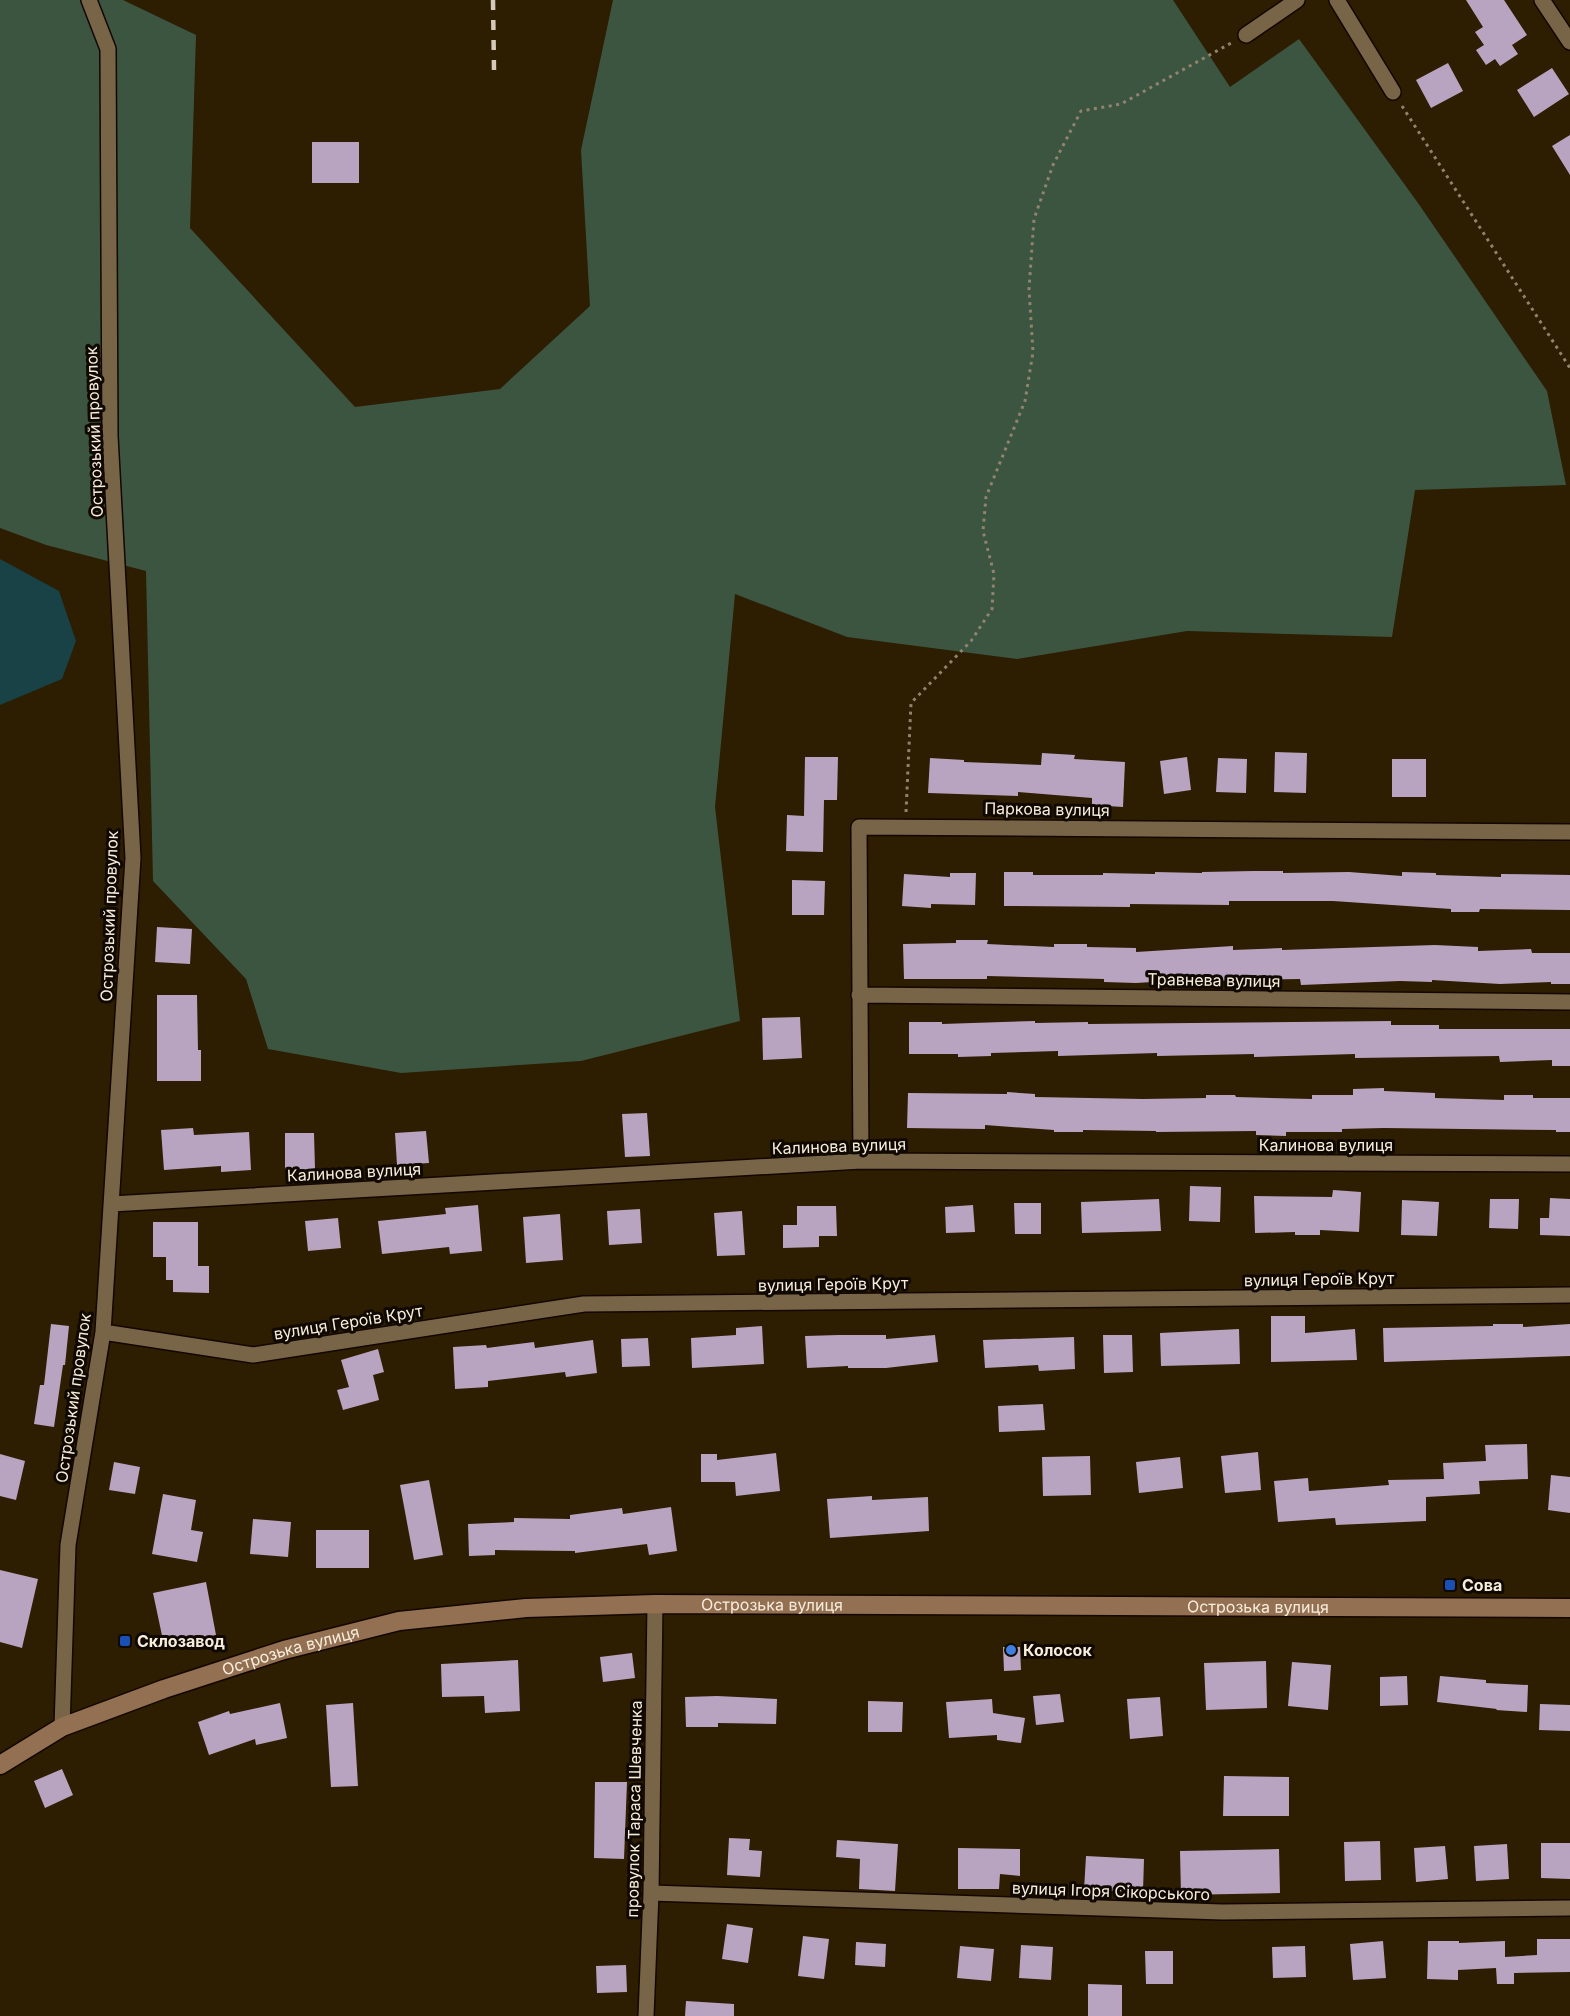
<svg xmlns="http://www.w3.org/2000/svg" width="1570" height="2016" font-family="Inter,sans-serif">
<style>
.forest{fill:#3b5541}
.water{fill:#184246}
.building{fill:#b8a4c0}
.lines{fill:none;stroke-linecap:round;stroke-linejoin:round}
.street-casing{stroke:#130700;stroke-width:18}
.secondary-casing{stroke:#130700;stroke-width:21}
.path{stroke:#91836d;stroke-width:3;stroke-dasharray:3 4.5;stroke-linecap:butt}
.street{stroke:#786548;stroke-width:15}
.secondary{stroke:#937051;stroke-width:18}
.rail{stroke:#d5cab8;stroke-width:4.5;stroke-dasharray:10 10;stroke-linecap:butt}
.transit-dot{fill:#1a4fb4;stroke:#100901;stroke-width:2}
.shop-dot{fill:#3f7fe0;stroke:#100901;stroke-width:2}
.labels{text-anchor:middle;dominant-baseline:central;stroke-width:6;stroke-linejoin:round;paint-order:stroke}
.street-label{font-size:16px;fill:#f8eddd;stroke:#100901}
.poi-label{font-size:16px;font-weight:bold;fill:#f8eddd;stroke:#100901;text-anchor:start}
</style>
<rect width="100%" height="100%" fill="#2d1d01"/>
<path class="forest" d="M0,0H123L196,35L190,228L355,407L500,389L590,306L581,150L613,0H1173L1230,87L1299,39L1418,203L1547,391L1566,485L1415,490L1392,637L1187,631L1017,659L847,637L735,594L715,807L740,1021L581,1061L401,1073L268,1049L246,979L153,881L146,571L46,545L0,528Z"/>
<path class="water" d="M0,559L59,591L76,641L62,679L0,705Z"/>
<path class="building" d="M1466,0H1504L1527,35L1512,45L1518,54L1500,66L1495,59L1486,65L1476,50L1484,45L1475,32L1483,27Z
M1448,63L1463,91L1431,108L1416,80Z
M1552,68L1569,94L1534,117L1517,90Z
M1570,135V175L1552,146Z
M312,142H359V183H312Z
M1275,752L1307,753L1306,793L1274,792Z
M1042,753L1075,755L1074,759L1125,762L1123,807L1092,805V798L1018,792V796L928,793L930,758L964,760V762L1041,765Z
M805,757H838L837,800H824L823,852L786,851L787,815L804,816Z
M1187,757L1191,790L1164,794L1160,761Z
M1218,758L1247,759L1246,793L1216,792Z
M1392,759H1426V797H1392Z
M1254,871H1283V873L1349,872L1402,876V872L1436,873V875L1501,877V874L1570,875V910L1480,909L1479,912H1451V909L1333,901H1229V905L1130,904V907L1004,906V872H1033V875H1103V873L1155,874V872L1202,873V872Z
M950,873H976L975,905L931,904V908L902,906L904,874L950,877Z
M792,880L825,881L824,915H792Z
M157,927L192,929L190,964L155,962Z
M956,940H988L987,944L1054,947V944H1087V947L1136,948V952L1233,946V950L1282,948V950L1435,945L1478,947V951L1531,949L1532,953H1570V984H1551V982L1500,984L1432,980V982L1400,981L1301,985L1300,979L1202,981V979L1136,983L1104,982V979L987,976V979H904L903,944L956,943Z
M157,995H197L198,1050H201V1081H157Z
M800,1017L802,1058L763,1060L762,1018Z
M1035,1021V1023L1088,1022V1024L1391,1021V1025H1439V1029H1570V1066H1552V1060L1500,1062L1499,1056L1355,1058V1054L1254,1057V1054L1157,1056V1053L1058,1056V1051L991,1053V1056L958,1057V1054H909V1022H942V1024Z
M1384,1088V1091L1435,1093V1098L1504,1100V1095H1533V1098H1570V1132H1556V1130L1384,1128L1342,1129V1132H1286V1136L1256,1135V1131L1156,1132V1131L1083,1130V1132H1054V1130L985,1125V1129L907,1128L908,1093L1007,1094V1092L1035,1094V1097L1143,1099L1206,1098V1095H1235L1236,1097L1312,1099V1095H1353V1089Z
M647,1113L650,1156L625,1157L622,1114Z
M193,1128L194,1135L249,1132L251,1170L221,1172V1166L164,1170L161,1130Z
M426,1131L429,1163L397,1165L395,1133Z
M285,1133H314L315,1169L285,1170Z
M1190,1186L1221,1187L1220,1222L1189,1221Z
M1333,1190L1361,1192L1359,1232L1320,1230V1235H1295V1232L1255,1233L1254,1196L1332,1197Z
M1550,1198L1570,1199V1236L1540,1235V1218H1549Z
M1159,1199L1161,1231L1082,1233L1081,1202Z
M1490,1199H1519L1518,1229L1489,1228Z
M1402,1200L1439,1202L1437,1236L1401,1235Z
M1014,1203H1041V1234H1015Z
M478,1205L482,1251L450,1254L449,1247L382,1254L378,1221L446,1214L445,1208Z
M973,1205L975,1232L946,1233L945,1207Z
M797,1206H836L837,1236H819V1247L783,1248V1225H797Z
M640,1209L642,1243L609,1245L607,1211Z
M742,1211L745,1255L717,1256L714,1213Z
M560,1214L563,1260L526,1263L523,1217Z
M338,1218L341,1248L308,1251L305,1221Z
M153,1222H198V1266H209V1293L173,1292V1280H166V1257H153Z
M1271,1316H1305V1333L1355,1329L1357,1360L1271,1362Z
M51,1324L69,1326L65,1365H63L54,1427L34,1424L40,1385H44Z
M1493,1324H1523V1327L1570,1324V1356L1384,1362L1383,1328L1493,1326Z
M762,1326L764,1364L692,1368L691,1338L736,1335V1328Z
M1239,1329L1240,1364L1161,1366L1160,1333Z
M839,1335H886V1339L935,1335L938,1362L886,1368H848V1366L807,1368L805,1336Z
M1103,1335H1132L1133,1372L1104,1373Z
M1074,1337L1075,1369L1039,1371L1038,1365L985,1368L983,1340Z
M648,1338L650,1366L622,1367L621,1339Z
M593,1340L597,1373L566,1377L565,1372L488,1381V1387L455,1389L453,1347L486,1345L487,1348L534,1342L535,1348Z
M378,1349L384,1372L373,1375L379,1400L343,1410L337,1390L349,1387L341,1360Z
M1043,1404L1045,1430L999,1432L998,1406Z
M1527,1444L1528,1479L1479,1481L1480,1494L1426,1497V1521L1336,1525L1335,1518L1278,1522L1274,1481L1308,1478L1309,1491L1389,1485L1388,1480L1444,1479L1443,1463L1486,1461L1485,1445Z
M1258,1452L1261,1490L1225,1493L1221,1456Z
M776,1453L780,1491L736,1496L735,1482H701V1454H717V1460Z
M0,1454L25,1461L16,1500L0,1496Z
M1090,1456L1091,1495L1043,1496L1042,1457Z
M1180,1457L1183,1488L1139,1493L1136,1462Z
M114,1462L140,1467L135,1494L109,1490Z
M1551,1475L1570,1477V1513L1548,1510Z
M429,1480L443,1555L414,1560L400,1485Z
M163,1494L196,1500L191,1530L203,1532L197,1562L152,1554Z
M872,1496V1500L928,1497L929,1531L830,1538L827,1499Z
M671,1507L677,1551L649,1555L647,1544L575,1553V1551L495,1550V1555L469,1556L468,1524L514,1522V1518L570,1519V1515L622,1508L623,1514Z
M253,1519L291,1522L288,1557L250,1554Z
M316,1530H369V1568H316Z
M0,1570L38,1579L22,1648L0,1642Z
M206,1582L216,1635L164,1645L153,1593Z
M1003,1647H1020L1021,1670L1004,1671Z
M632,1653L635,1678L603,1682L600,1657Z
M518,1660L520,1711L485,1713L484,1696L442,1697L441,1664Z
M1266,1661L1267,1708L1206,1710L1204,1663Z
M1292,1662L1331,1665L1328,1710L1288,1706Z
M1407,1676L1408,1705L1380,1706V1677Z
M1440,1676L1486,1680V1683L1528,1685L1527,1712L1496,1710L1497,1709L1437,1702Z
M1060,1694L1064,1722L1036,1725L1033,1696Z
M717,1696L777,1699L776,1724L718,1723V1727H686L685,1697Z
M1160,1697L1163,1736L1130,1739L1127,1699Z
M992,1699L993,1713L1025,1718L1021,1743L997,1740V1735L949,1738L946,1702Z
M868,1701L903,1702L902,1732H868Z
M280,1703L287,1738L256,1745L255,1739L209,1755L198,1722L229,1711L230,1714Z
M353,1703L358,1786L331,1787L326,1705Z
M1540,1704L1570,1705V1731L1539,1730Z
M62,1769L73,1795L45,1808L34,1781Z
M1224,1776L1289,1777V1816H1223Z
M595,1782H627L624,1859L594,1858Z
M729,1838L750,1839L749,1850L762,1851L760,1877L727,1875Z
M837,1840L898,1844L895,1891L859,1889L860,1859L836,1857Z
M1380,1841L1381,1880L1345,1881L1344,1842Z
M1541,1843H1570V1879L1541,1878Z
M1507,1844L1509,1879L1476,1881L1474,1846Z
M1445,1846L1448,1879L1416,1882L1414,1848Z
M958,1848L1020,1849V1876L1000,1874L999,1889H958Z
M1279,1849L1280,1893L1181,1895L1180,1851Z
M1086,1856L1144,1859L1143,1892L1084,1890Z
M727,1924L753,1928L748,1963L722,1959Z
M803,1936L829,1939L824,1979L798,1976Z
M1537,1939H1570V1972L1514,1973V1984H1497L1496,1968L1458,1970V1980L1427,1979L1428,1941H1459V1943L1505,1941V1957L1537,1955Z
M1383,1941L1386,1978L1353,1980L1350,1944Z
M856,1942L886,1944L885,1967L855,1965Z
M1021,1945L1053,1947L1051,1980L1019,1978Z
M960,1946L994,1949L991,1981L957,1978Z
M1305,1946L1306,1977L1273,1978L1272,1947Z
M1145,1951H1173V1984H1146Z
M626,1965L627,1992L597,1993L596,1966Z
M1088,1984L1122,1985V2016H1088Z
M686,2001L734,2004V2016H685Z"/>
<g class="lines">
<g class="street-casing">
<path id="street" d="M1337,0L1393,92
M1542,0L1570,42
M1246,35L1297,0
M859,995L1570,1002
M861,1161L859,827L1570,832
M111,1204L861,1161L1570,1164
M103,1332L253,1355L584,1304L1570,1295
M62,1727L68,1545L103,1332L133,858L110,436L108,49L89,0
M651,1893L1222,1912L1570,1908
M646,2016L651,1893L655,1604"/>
</g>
<g class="secondary-casing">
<g id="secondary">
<path id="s1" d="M0,1765L62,1727L164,1689L284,1650L399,1621L526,1608L655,1604L1570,1608"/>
</g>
</g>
<path class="path" d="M1402,106L1570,368
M906,812L911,703L971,641L992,609L994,574L983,531L986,497L1025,401L1033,352L1029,289L1034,219L1053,165L1081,111L1121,104L1233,42"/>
<use href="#street" class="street"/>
<use href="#secondary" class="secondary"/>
<path class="rail" d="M493,0L494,70"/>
</g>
<g class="transit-dot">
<rect x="1444" y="1579" width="12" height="12" rx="3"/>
<rect x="119" y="1635" width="12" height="12" rx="3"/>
</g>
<circle class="shop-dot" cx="1011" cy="1650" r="6"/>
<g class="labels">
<g class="street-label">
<text transform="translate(94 432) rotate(-92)">Острозький провулок</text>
<text transform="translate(1047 809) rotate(1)">Паркова вулиця</text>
<text transform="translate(109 916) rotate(-88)">Острозький провулок</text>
<text transform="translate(1214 980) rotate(1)">Травнева вулиця</text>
<text x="1326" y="1145">Калинова вулиця</text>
<text transform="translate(839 1146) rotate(-2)">Калинова вулиця</text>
<text transform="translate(354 1172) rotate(-3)">Калинова вулиця</text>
<text transform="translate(1319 1279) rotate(-1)">вулиця Героїв Крут</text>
<text transform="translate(833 1284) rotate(-1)">вулиця Героїв Крут</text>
<text transform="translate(348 1322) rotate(-9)">вулиця Героїв Крут</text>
<text transform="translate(73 1398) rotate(-82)">Острозький провулок</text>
<text stroke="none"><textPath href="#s1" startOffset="800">Острозька вулиця</textPath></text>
<text stroke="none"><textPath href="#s1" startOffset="1286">Острозька вулиця</textPath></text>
<text stroke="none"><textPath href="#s1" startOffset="314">Острозька вулиця</textPath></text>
<text transform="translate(634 1809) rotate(-89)">провулок Тараса Шевченка</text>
<text transform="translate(1111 1891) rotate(2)">вулиця Ігоря Сікорського</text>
</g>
<g class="poi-label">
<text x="1462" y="1585">Сова</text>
<text x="137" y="1641">Склозавод</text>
<text x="1023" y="1650">Колосок</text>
</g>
</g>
</svg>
